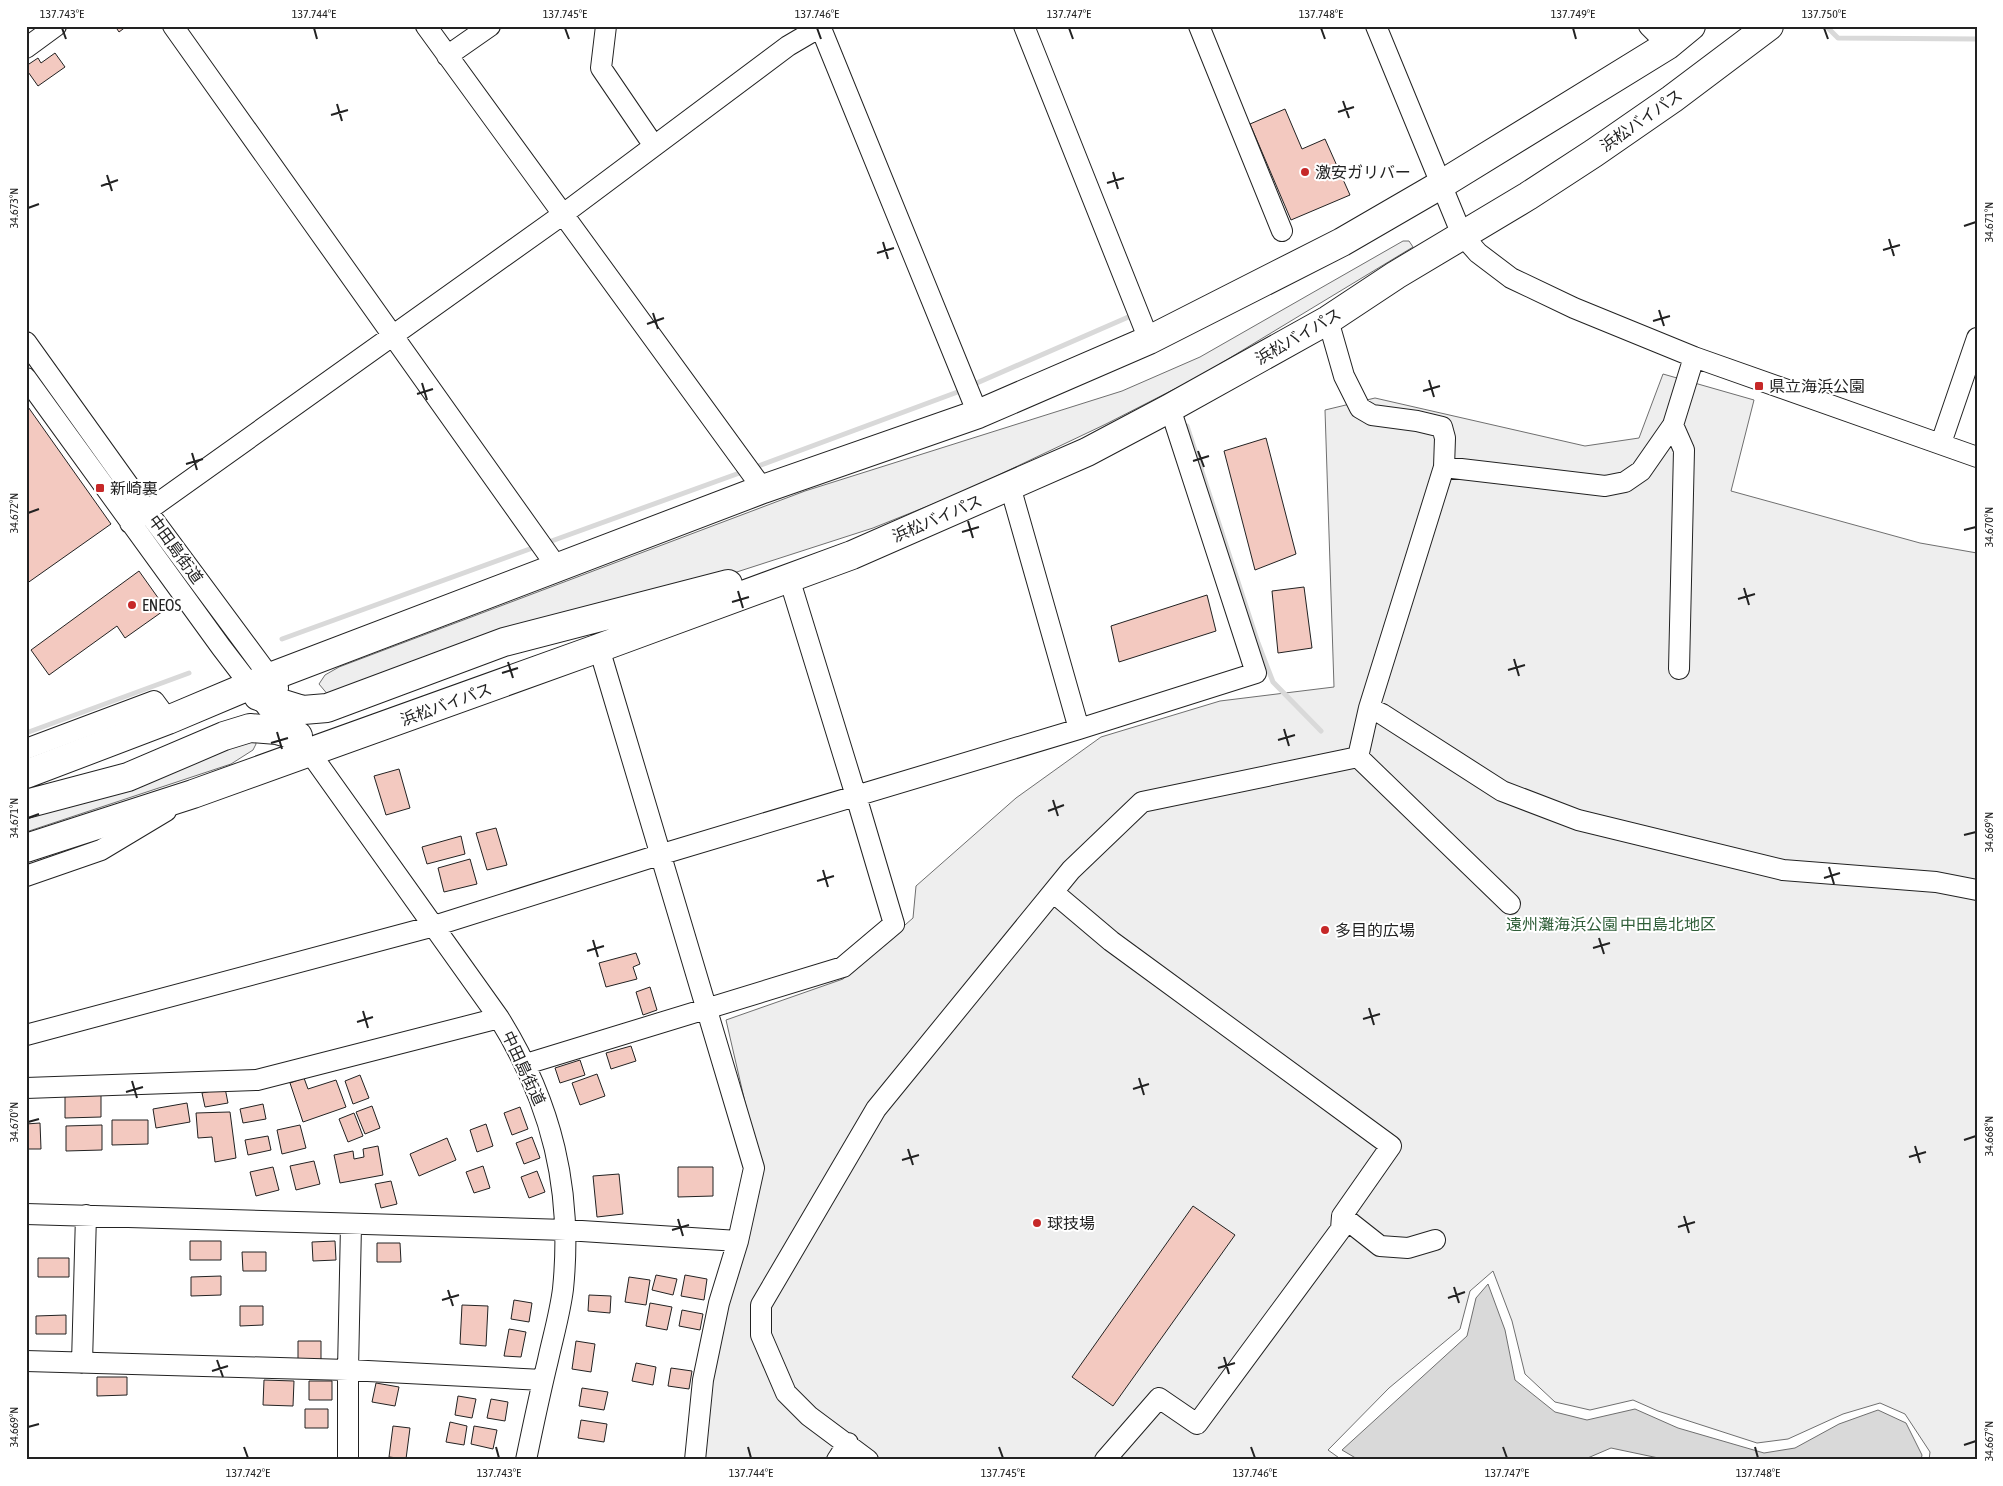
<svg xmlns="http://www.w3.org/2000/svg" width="2003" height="1486" font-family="'Asap Condensed','Noto Sans JP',sans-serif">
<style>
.green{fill:#eee;stroke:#6f6f6f}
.water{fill:#d9d9d9;stroke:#6f6f6f}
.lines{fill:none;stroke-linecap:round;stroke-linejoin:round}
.stream{stroke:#d9d9d9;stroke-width:5}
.building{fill:#f3c9c0;stroke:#222}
.minor-casing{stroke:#222;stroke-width:22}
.highway-casing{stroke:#222;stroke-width:30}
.minor{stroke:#fff;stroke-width:20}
.highway{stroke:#fff;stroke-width:28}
.ticks{fill:none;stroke:#222;stroke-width:2}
.poi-dot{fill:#c62828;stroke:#fff;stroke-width:2}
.labels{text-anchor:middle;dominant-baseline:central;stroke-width:4;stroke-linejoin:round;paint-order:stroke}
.street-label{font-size:16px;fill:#222;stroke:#fff}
.poi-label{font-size:16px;fill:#222;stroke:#fff;text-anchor:start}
.park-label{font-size:16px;fill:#2f5e38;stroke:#fff}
.neatline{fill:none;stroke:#222;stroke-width:2}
.ticks-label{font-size:12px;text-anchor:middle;fill:#222}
</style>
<rect width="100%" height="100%" fill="#fff"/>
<path class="green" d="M1403,241H1409L1413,247L1200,376L1106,424L963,492L873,528L681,590L329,696L319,684L325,675L339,667L805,491L1122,391L1200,357Z
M1663,374L1754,400L1731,491L1920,543L1977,553V1460H1929L1930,1452L1905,1414L1880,1403L1843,1414L1788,1439L1757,1443L1658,1411L1633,1400L1590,1410L1555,1402L1525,1374L1512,1321L1493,1271L1470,1291L1460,1329L1389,1388L1328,1450L1342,1460H705L710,1386L760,1167L726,1020L843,979L913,918L916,886L1016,798L1101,737L1220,701L1334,687L1325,410L1375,398L1585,446L1639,438Z
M255,737L256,744L253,750L231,764L26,832V813Z"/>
<path class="water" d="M1488,1284L1505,1330L1515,1380L1555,1412L1587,1420L1635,1409L1678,1428L1764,1453L1795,1448L1839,1424L1878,1410L1906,1423L1922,1455L1921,1460H1668L1611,1448L1583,1460H1359L1342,1450L1467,1336L1476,1298Z"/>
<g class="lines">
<path class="stream" d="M1826,26L1838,38L1977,39
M970,386L1133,315
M1187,426L1258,643L1273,682L1321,731
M753,468L963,390
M546,543L745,471
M282,639L538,546
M26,733L189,673"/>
</g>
<path class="building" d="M115,26H127L119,32Z
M55,53L65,67L38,86L26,69V66L38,58L41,63Z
M1285,109L1302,149L1325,139L1350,195L1291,220L1250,124Z
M26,404L111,524L26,584Z
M1266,438L1296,554L1255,570L1224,451Z
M139,571L166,609L125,638L117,626L49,675L31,650Z
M1304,587L1312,648L1278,653L1272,591Z
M1207,595L1216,631L1119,662L1111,626Z
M399,769L410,808L386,815L374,776Z
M496,828L507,865L487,870L476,833Z
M461,836L465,854L427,864L422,847Z
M470,859L477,884L444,892L438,868Z
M636,953L640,964L633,967L637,979L606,987L599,963Z
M650,987L657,1010L643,1015L636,992Z
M631,1046L636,1061L611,1069L606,1053Z
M580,1060L585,1075L560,1083L555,1068Z
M597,1074L605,1096L580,1105L572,1083Z
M360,1075L369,1098L353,1104L345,1081Z
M304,1078L308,1089L336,1080L346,1107L303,1122L290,1083Z
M225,1088L228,1103L205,1107L202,1093Z
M101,1092V1117L65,1118V1093Z
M187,1103L190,1122L156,1128L153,1109Z
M263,1104L266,1119L243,1123L240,1109Z
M372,1106L380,1128L365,1134L356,1112Z
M520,1107L528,1129L512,1135L504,1113Z
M229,1112H230L236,1158L215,1162L212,1137L198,1138L196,1113Z
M354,1113L363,1136L348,1142L339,1119Z
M112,1120H148V1144L112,1145Z
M40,1123L41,1149H26V1124Z
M486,1124L493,1146L477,1152L470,1130Z
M102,1125V1150L66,1151V1126Z
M300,1125L306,1148L282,1154L277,1130Z
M268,1136L271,1150L248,1155L245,1140Z
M532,1137L540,1158L524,1164L516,1143Z
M447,1138L456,1160L419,1176L410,1154Z
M378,1146L383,1175L340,1183L334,1155L353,1151L354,1159L364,1157L363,1149Z
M314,1161L320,1184L296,1190L290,1166Z
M483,1166L490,1188L474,1193L466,1172Z
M273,1167L279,1190L256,1196L250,1172Z
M678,1167H713V1196L678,1197Z
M537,1171L545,1192L529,1198L521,1177Z
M619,1174L623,1214L597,1217L593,1176Z
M391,1181L397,1204L381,1208L375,1184Z
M1193,1206L1235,1235L1113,1406L1072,1377Z
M190,1241H221V1260H190Z
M335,1241L336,1260L313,1261L312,1242Z
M377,1243H400L401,1262H377Z
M242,1252H266V1271H243Z
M38,1258H69V1277H38Z
M656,1275L677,1279L673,1295L652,1290Z
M685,1275L707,1279L704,1300L681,1296Z
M221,1276V1295L191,1296V1277Z
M629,1277L650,1280L646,1305L625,1302Z
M589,1295L611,1296L610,1313L588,1311Z
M514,1300L532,1303L529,1322L511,1319Z
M650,1303L672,1307L667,1330L646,1326Z
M462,1305L488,1306L486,1346L460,1344Z
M240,1306H263V1325L240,1326Z
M682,1310L703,1314L700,1330L679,1326Z
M66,1315V1334H36V1316Z
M509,1329L526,1332L521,1357L504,1356Z
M298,1341H321V1360H298Z
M576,1341L595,1344L591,1372L572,1369Z
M636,1363L656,1367L653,1385L632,1381Z
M671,1368L692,1371L689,1389L668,1386Z
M97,1377H127V1395L97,1396Z
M264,1380L294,1381L293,1406L263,1405Z
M309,1381H332V1400H309Z
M376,1383L399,1387L395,1406L372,1402Z
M582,1388L608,1392L604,1410L579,1406Z
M458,1396L476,1399L472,1418L455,1415Z
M491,1399L508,1402L505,1421L487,1418Z
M305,1409H328V1428H305Z
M581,1420L607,1424L604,1442L578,1438Z
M450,1422L467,1426L464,1445L446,1442Z
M393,1426L410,1428L406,1459L389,1457Z
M474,1426L497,1430L493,1449L471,1444Z"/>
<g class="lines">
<g class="minor-casing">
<path id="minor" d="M173,26L557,567
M426,26L763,489
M606,26L601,68L654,146
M820,26L978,414
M1024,26L1149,340
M1199,26L1282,231
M1376,26L1462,235L1478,253L1511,278L1574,308L1694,357L1977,457
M1649,26L1668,45
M26,48L56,26
M447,56L490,26
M1328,320L1344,376L1360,408L1372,415L1417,421L1442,427L1445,438L1444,467L1369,708L1358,757
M26,342L147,511L278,688
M26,378L221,647L273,715L298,736L499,1018C552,1103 573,1190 563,1289C560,1313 553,1337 548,1360C540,1393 533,1426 526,1460
M1673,425L1684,450L1679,669
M1941,443L1977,338
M1444,467L1605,486L1625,482L1641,471L1673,425L1694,357
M1010,486L1079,729
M130,523L562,215L788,46L822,26
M599,648L754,1168L738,1241L719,1303L703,1380L695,1460
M1369,708L1382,714L1502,791L1578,820L1783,870L1936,882L1977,890
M26,749L154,701L168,720
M1358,757L1510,904
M26,876L101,850L166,811
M1053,892L1111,941L1391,1146L1342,1216L1341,1229L1197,1424L1159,1398L1105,1460
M26,1035L434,926L659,855L1079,729L1256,673L1170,408
M526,1064L843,967L894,924L856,796L789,578
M26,1088L257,1080L499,1018
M26,1214L566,1230L738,1241
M1342,1216L1380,1246L1408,1248L1435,1240
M26,1361L348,1370L543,1380
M82,1363L86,1215
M348,1460V1370L351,1225
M837,1460L848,1443
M868,1460L809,1416L786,1393L761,1335V1305L876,1109L1071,870L1142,802L1358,757"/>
</g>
<g class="highway-casing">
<path id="highway" d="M258,696L303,710L327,708L504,642L728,584
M26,774L168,720L270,677L763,489L978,414L1149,340L1342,242L1442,184L1668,45L1691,26
M26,804L128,777L224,736L250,728L277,730L298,736
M26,848L193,794L599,648L852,555L1087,452L1170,408L1328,320L1396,275L1528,196L1594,153L1672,99L1769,26"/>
</g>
<use href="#minor" class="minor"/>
<use href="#highway" class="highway"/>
</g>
<path class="ticks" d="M62,28L66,39M314,28L317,39M565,28L569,39M817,28L821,39M1069,28L1073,39M1321,28L1325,39M1573,28L1576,39M1824,28L1828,39M1343,101L1349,118M337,104L342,121M1338,112L1354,107M331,115L348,110M1113,172L1118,189M107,175L112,191M1107,183L1124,178M101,186L118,180M28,208L39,204M1964,226L1976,222M1889,239L1894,256M883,242L888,259M1883,250L1900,245M877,253L894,248M1659,310L1664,326M653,313L658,329M1653,321L1670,316M647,324L664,318M1429,380L1434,397M422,383L427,400M1423,391L1440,386M417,394L433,389M1198,451L1204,467M192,453L197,470M1193,461L1209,456M186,464L203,459M28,513L39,509M968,521L973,538M1964,530L1976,527M962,532L979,527M1744,588L1749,605M738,591L743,608M1738,599L1755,594M732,602L749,597M1514,659L1519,676M508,662L513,678M1508,670L1525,665M502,673L518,668M1284,729L1289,746M277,732L282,749M1278,740L1295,735M271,743L288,738M1053,800L1058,816M1048,811L1064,805M28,818L39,814M1964,835L1976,832M1829,867L1834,884M823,870L828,887M1824,878L1840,873M817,881L834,876M1599,938L1604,954M593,940L598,957M1593,948L1610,943M587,951L604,946M1369,1008L1374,1025M363,1011L368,1028M1363,1019L1380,1014M357,1022L373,1017M1139,1078L1144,1095M132,1081L137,1098M1133,1089L1149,1084M126,1092L143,1087M28,1122L39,1119M1964,1140L1976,1136M1915,1146L1920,1163M908,1149L913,1165M1909,1157L1926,1152M902,1160L919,1155M1684,1216L1689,1233M678,1219L683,1236M1678,1227L1695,1222M672,1230L689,1225M1454,1287L1459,1303M448,1290L453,1306M1448,1298L1465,1292M442,1300L459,1295M1224,1357L1229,1374M217,1360L223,1377M1218,1368L1235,1363M212,1371L228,1366M28,1427L39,1424M1964,1445L1976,1441M244,1447L248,1458M496,1447L499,1458M748,1447L751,1458M999,1447L1003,1458M1251,1447L1255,1458M1503,1447L1507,1458M1755,1447L1758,1458"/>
<g class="poi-dot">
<circle cx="1305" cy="172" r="5"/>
<rect x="1754" y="381" width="10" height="10" rx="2.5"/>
<rect x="95" y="483" width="10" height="10" rx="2.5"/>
<circle cx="132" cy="605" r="5"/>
<circle cx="1325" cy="930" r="5"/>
<circle cx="1037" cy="1223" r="5"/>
</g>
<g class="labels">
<g class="street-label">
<text transform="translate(1641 120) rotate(-35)">浜松バイパス</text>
<text transform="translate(1298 336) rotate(-30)">浜松バイパス</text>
<text transform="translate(937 518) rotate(-23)">浜松バイパス</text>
<text transform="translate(176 549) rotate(54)">中田島街道</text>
<text transform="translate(446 704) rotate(-20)">浜松バイパス</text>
<text transform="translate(524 1068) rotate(65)">中田島街道</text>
</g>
<g class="poi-label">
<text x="1315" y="172">激安ガリバー</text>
<text x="1769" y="386">県立海浜公園</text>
<text x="110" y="488">新崎裏</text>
<text x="142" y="605">ENEOS</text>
<text x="1335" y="930">多目的広場</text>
<text x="1047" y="1223">球技場</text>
</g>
<g class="park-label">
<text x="1611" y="924">遠州灘海浜公園 中田島北地区</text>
</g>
</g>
<rect width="2003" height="1486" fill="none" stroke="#ffffff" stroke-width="55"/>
<rect x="28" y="28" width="1948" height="1430" class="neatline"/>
<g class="ticks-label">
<text x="62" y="18">137.743°E</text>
<text x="314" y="18">137.744°E</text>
<text x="565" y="18">137.745°E</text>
<text x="817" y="18">137.746°E</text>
<text x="1069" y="18">137.747°E</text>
<text x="1321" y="18">137.748°E</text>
<text x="1573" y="18">137.749°E</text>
<text x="1824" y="18">137.750°E</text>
<text transform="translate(14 208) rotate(-90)" y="4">34.673°N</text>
<text transform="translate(1989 222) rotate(-90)" y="4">34.671°N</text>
<text transform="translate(14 513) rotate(-90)" y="4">34.672°N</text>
<text transform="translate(1989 527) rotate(-90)" y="4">34.670°N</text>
<text transform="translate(14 818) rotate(-90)" y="4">34.671°N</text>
<text transform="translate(1989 832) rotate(-90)" y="4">34.669°N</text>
<text transform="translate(14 1122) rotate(-90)" y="4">34.670°N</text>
<text transform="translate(1989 1136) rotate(-90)" y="4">34.668°N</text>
<text transform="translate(14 1427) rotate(-90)" y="4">34.669°N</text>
<text transform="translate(1989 1441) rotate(-90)" y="4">34.667°N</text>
<text x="248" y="1477">137.742°E</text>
<text x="499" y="1477">137.743°E</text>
<text x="751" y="1477">137.744°E</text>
<text x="1003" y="1477">137.745°E</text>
<text x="1255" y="1477">137.746°E</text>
<text x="1507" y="1477">137.747°E</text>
<text x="1758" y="1477">137.748°E</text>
</g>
</svg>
